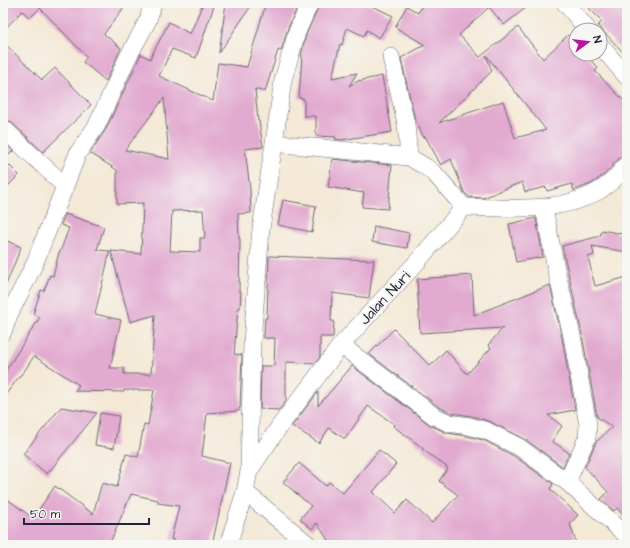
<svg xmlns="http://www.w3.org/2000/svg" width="630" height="548" font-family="'Architects Daughter',sans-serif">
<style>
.building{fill:#e2aad0;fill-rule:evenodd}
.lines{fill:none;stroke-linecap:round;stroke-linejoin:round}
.street-casing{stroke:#6c6872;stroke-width:18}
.street{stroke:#fff;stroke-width:17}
.labels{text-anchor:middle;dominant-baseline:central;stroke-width:4;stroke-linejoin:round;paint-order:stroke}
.street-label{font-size:15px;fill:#22223b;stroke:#f6f6f2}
</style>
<rect width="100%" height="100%" fill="#f6f6f2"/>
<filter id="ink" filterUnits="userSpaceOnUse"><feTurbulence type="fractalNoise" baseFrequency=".025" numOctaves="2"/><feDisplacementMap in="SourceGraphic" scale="8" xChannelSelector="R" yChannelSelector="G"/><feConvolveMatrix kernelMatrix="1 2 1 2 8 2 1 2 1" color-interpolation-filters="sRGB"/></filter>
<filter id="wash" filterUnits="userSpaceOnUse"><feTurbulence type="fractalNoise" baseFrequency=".012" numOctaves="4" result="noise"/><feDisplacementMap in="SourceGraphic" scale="16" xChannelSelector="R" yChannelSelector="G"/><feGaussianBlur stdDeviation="0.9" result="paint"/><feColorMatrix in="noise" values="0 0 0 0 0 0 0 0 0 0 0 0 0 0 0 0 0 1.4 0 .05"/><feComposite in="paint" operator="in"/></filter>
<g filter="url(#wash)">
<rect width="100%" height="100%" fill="#f4e9d7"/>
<g id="blocks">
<path class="building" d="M3,3H127L104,34L121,48L106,81L83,62L87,57L40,8L30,18L22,11L3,31Z
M203,3H215L196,58L172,49L159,76L213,101L218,63L247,67L266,3H299L288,28L281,51L278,50L265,92L255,89L258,121H259L263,147L245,149L250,189L251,213L238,214L239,239H240L239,291L241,292L240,308H238L234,354L242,355L240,408H239V411L207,413L202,456L230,463L212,545H173L174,540L171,539L179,506L158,503V500L131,494L109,545H3V496L33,518L55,486L93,514L102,483L117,487L126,454L138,457L144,424L148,425L154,390H124V392L75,391L79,385L34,356L23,373H22L3,398V375L40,317L33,314L41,290L44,291L50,275L53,276L59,252H60L69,228L61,225L65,214L104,227L97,250L110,251L95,314L121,320L110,368H124V374H151L155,315L130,322L111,251L141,254L143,203L117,204V170L90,153L106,129L141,54L150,59L169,22L190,34ZM164,98L169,159L125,150ZM203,210L205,238H200V252L170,251L172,211Z
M226,3H253L219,53Z
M320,3H366L393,16L379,38L367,30L364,36L347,28L342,45L340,44L332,78L357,73L349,86L358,81L382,76L392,132L341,140L335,139L336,137L316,136V116H304V99L299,98L302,56H301L306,35Z
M424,3H532L504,25L489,7L459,35L480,57L518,27L543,59L568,35L576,43V54H585L598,68L595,71L627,104V154L620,157L605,174L591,184L575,190L574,191L572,184L547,191L546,187L525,192L522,182L483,198L469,197L464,192L451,159L441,165L425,136L424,138L415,120L401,58L425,45L395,27L407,6L418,13ZM486,55L546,130L515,138L503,101L439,123L492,71Z
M584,3H627V56L598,26L602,21Z
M3,42L42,80L55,68L91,105L43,152L10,121L3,118Z
M3,142L13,151L4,160L19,175L3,191Z
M332,159L392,165L388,209L362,207L364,193L328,187Z
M283,200L316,206L312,232L278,225Z
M536,218L543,257L516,262L509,224Z
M374,226L409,233L407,248L372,242Z
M602,230L627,235V252L592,246L594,255L588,257L595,286L627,277V519L617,508L614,511L601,499L608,492L585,467L596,442L612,427L597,417L582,334L562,246L600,236Z
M3,239L21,247L4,290H3Z
M269,256L374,260L369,298L332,293L331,321H334L333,337H320V357L315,363L286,362V401L279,410L260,409L261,366H274L275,338H264L265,318H267Z
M472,275L474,315L550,285L562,338L575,410L548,415L562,426L552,441L569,453L563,467L525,439L491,422L472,416L452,413L439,407L369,354L394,329L430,366L446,350L467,374L491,348L488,345L503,328L420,333L417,279Z
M352,366L430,425L447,433L467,436L483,440L514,456L553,484L550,489L578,515L570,524L577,545H331L317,523L312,529L300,519L311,506L283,482L299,463L326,486L329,482L343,493L379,450L396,464L373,492L395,513L407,500L432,523L458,495L439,481L448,468L422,449L423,448L393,426L394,424L368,406L345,439L329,428L319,443L292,426L318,392V406Z
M61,407L97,413L47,474L23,454Z
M100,413L119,416L114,448L95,445Z"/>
</g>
</g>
<g filter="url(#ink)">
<use href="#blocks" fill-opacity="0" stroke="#6c6872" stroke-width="1"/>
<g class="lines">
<g class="street-casing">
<path id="street" d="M565,3L588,30
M600,45L627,77
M391,57L406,124L409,157
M3,128L65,186
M274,143L409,157L426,167L435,174L464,207
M544,208L556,269L572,336L588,425L587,438L567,482L627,536
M3,332L9,315L34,265L78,153L97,125L127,59L148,20L153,3
M341,345L434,416L449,423L469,426L487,431L519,447L567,482
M249,471L252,342L261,229L274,143L283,80L297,32L310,3
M245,492L309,545
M228,545L245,492L249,471L279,427L341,345L417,262L464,207C511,208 573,215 611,182C617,177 622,170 627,164"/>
</g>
<use href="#street" class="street"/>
</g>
</g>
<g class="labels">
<g class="street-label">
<text transform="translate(385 298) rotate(-47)">Jalan Nuri</text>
</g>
</g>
<rect width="630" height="548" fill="none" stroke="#f6f6f2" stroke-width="16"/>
<g transform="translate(588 42) rotate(75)"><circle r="19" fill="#f6f6f2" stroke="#a1a1a9"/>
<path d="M0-3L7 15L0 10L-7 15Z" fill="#b5179e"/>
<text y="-6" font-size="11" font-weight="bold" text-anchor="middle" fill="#22223b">N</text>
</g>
<path d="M24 518v6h125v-6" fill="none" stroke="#22223b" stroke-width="2"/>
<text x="30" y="518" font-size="12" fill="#22223b" stroke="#f6f6f2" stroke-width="3" paint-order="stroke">50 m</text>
</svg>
